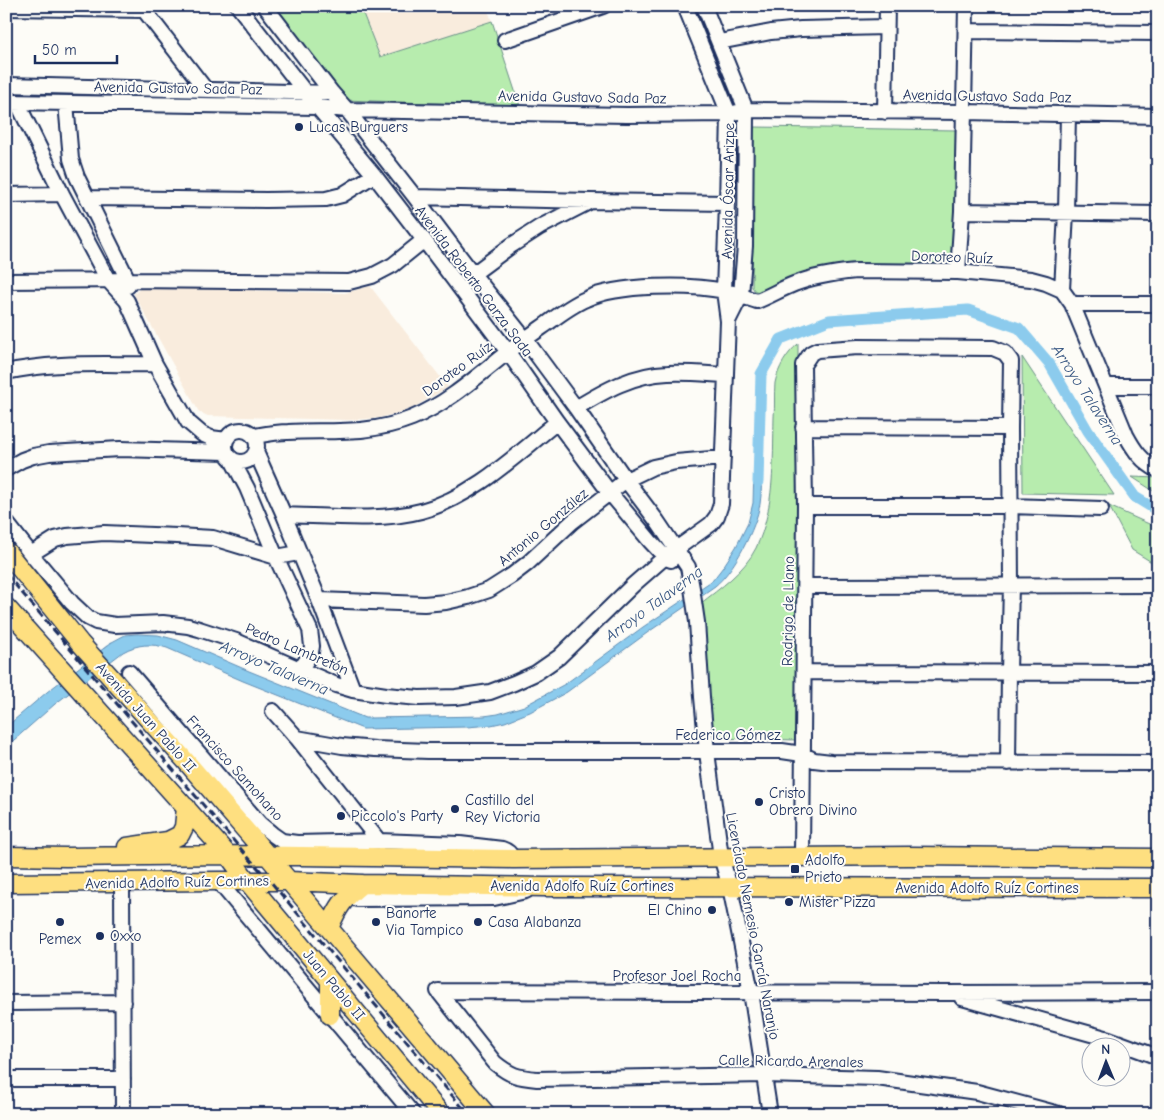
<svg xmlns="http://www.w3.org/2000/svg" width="1164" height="1120" font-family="'Comic Neue',sans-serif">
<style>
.built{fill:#f9ecdd}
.green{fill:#b7ecae;stroke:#698e86}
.water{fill:#8ccbed;stroke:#5f8db4}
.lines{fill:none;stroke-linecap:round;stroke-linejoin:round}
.canal{stroke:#8ccbed;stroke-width:11}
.minor-casing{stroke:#1b2f5e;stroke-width:18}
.major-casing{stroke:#1b2f5e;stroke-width:21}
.minor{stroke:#fdfcf7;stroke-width:14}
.major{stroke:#fedf80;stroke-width:18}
.rail{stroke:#1b2f5e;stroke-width:3;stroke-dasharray:8 4;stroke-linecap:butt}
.poi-dot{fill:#1b2f5e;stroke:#fdfcf7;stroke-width:2}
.labels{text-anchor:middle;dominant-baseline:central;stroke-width:4;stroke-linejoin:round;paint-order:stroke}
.street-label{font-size:15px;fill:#1b2f5e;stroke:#fdfcf7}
.poi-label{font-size:15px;fill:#1b2f5e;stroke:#fdfcf7;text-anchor:start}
.water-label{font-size:16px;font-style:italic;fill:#375682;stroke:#fdfcf7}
</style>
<rect width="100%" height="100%" fill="#fdfcf7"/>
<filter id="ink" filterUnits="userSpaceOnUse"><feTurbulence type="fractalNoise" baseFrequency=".02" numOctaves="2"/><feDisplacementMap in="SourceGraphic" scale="10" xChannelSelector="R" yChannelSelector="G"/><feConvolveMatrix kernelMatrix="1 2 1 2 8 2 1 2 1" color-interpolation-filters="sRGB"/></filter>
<g filter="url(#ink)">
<path class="built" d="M360,6H486L492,21L380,57Z
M370,286L448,387L411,409L379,418L349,420L208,416L199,412L134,294L142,287L345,293Z"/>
<path class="green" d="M273,6H360L380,57L492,21L520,106L343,100Z
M754,127L957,130L955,258L954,263L949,266L852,265L760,292L755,291L752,287Z
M798,344V740L714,738L700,604C720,588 744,572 756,548C775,508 773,461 774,417C775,406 774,394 775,383C778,368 787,353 798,344Z
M1022,357L1114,495L1023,493Z
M1132,477L1158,478V494Z
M1109,506L1158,528V566L1132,550Z"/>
<path class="water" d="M754,468L762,469C761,480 762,493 760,504C756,528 734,571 715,586L647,633L567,692L530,712L505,722L491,725L467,727L363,729L243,681L167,648C152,643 137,644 123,652L55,704L6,747V727L47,692L112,642L125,635L137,634L158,635L177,640L249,671L365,718H370L484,716L498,714L524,706L565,684L643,627L713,580L723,567L736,547L748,523L753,503Z"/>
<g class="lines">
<path class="canal" d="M758,482L761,374L781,339L829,320L968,310L1019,328L1049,363L1088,431L1135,497L1158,511"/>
<g class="minor-casing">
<path id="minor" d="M141,6L206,90
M238,6L305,92L374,175L424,240L508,352L557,422L610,493L650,541L665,557L671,560
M265,6L332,93L347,110L415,197L473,274L525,339L576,408L626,480L657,521L688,567L692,588L697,622L702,697L707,752L721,857L730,887L751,992L770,1114
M704,6L746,110L745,246L741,295L728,321
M6,8L144,10
M966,31L1158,33
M505,40L603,6
M719,42L771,32L801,29L886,27
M6,85L332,93
M6,102L317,107L347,110L627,115L729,114L746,110L964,112L1158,116
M17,102L62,194L108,280L127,301L155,364L188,422L202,434L211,438L226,440
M66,103L71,159L77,177L128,280V286
M885,112L887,6
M6,195L62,194
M415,197L590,201L727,203
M88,198L266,200L326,199L342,195L374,175
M962,211L1158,214
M958,272L962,211L966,6
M473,274L512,245L540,227L589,202
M6,281L128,280L349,282L372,276L393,265L424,240
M1062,290L1066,212L1068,114
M1072,304L1126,435C1134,450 1142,462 1158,470
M6,372C54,361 106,365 155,364
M1106,386H1158
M576,408C604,391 633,374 668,373C687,372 707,374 726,375
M803,427L1010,428
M225 446a16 16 0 1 1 32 0a16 16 0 1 1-32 0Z
M254,436C266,434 277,432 288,432C332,430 369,435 412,418C444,405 472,381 499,359C515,346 531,335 548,323C560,314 572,305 586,299C618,284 690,284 725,291C736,293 746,298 757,301C770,296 781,289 794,284C814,276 835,273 856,271L958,272L1031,279L1046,283L1062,290L1072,304H1158
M256,452L284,515L319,600L353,690
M231,458L247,488L276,557L310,630L312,646L311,652L308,658L300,670
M6,469L22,460L33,456L49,453L120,449L226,452
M805,506H1010L1101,509
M284,515C326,516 380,522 421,511C473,497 516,455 557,422
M6,522L31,554L72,603L88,618L96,622L115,625L163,623L188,626L199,629L236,641L336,685L353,690L386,695L419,698L456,697L490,692L514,683L536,673L559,657L633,585L665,557L711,524L717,516L721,504L728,321L724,291L727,203L729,114L685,6
M31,554L55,539L67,536L104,533L177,536L213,538L276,557L299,553
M805,586L1158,585
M319,600L424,604L446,602L468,597L489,590L511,576L528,563L572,522L626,480L653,467L676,462L723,458
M129,672L260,824L272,834L282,841L297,843L379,841L460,844L502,849C508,851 510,853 513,859
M804,672L1158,673
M273,711L297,738L379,841
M297,738L342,746L375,749L428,751H782L802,754L814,760L831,762L1158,763
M802,856L805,506L803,365L811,353L817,350L858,347L993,348L1005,353L1011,361L1010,428L1011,585L1009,672L1008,763
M218,881L413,1114
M122,882L123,1114
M348,895L357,899L494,898L526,891
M438,991L945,993L1158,992
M438,991L495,1063C511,1076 517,1077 537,1079L765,1075L877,1078L977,1092L1059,1114
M962,998L1109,1039L1158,1057
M6,1003L123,1002
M6,1079H123"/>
</g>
<g class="major-casing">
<path id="major" d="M6,551L80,643L185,760L267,855L486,1114
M6,607L228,855L248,882L441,1114
M127,847L168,841L180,835L184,827L186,807
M6,856L66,857L228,855L513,859L910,856L1158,858
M6,883L218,881H288L362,884L544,887L1158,888
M329,928C338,907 343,899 362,884
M330,1015V981"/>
</g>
<use href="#minor" class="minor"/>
<use href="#major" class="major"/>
<path class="rail" d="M6,574L246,855L270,881L468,1114"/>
</g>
</g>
<g class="poi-dot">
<circle cx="299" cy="127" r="5"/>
<circle cx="759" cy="802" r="5"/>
<circle cx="455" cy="809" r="5"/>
<circle cx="341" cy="816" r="5"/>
<rect x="790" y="864" width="10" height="10" rx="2.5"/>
<circle cx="789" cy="902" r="5"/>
<circle cx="712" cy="910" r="5"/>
<circle cx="60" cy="922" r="5"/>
<circle cx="376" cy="922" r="5"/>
<circle cx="478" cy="922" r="5"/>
<circle cx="100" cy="936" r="5"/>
</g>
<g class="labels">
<g class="street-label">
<text transform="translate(178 88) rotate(1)">Avenida Gustavo Sada Paz</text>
<text transform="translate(987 96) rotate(1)">Avenida Gustavo Sada Paz</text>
<text transform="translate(582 97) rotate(1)">Avenida Gustavo Sada Paz</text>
<text transform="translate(728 191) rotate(-89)">Avenida Óscar Arizpe</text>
<text transform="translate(952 257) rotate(2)">Doroteo Ruíz</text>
<text transform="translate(474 281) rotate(53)">Avenida Roberto Garza Sada</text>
<text transform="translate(457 369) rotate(-36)">Doroteo Ruíz</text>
<text transform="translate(543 527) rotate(-40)">Antonio González</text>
<text transform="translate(788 611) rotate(-89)">Rodrigo de Llano</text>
<text transform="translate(297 649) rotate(23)">Pedro Lambretón</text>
<text transform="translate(146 717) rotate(48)">Avenida Juan Pablo II</text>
<text x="728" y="735">Federico Gómez</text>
<text transform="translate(235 768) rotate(48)">Francisco Samohano</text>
<text transform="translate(177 882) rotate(-1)">Avenida Adolfo Ruíz Cortines</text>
<text x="582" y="886">Avenida Adolfo Ruíz Cortines</text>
<text x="987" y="888">Avenida Adolfo Ruíz Cortines</text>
<text transform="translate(753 926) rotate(79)">Licenciado Nemesio García Naranjo</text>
<text x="677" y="976">Profesor Joel Rocha</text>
<text transform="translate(334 985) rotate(50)">Juan Pablo II</text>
<text transform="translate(791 1061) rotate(1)">Calle Ricardo Arenales</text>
</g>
<g class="poi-label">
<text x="309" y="127">Lucas Burguers</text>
<text x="769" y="793">Cristo<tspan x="769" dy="17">Obrero Divino</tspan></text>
<text x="465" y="800">Castillo del<tspan x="465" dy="17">Rey Victoria</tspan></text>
<text x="351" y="816">Piccolo's Party</text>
<text x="805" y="860">Adolfo<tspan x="805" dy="17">Prieto</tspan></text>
<text x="799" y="902">Mister Pizza</text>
<text x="702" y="910" text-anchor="end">El Chino</text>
<text x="386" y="913">Banorte<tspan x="386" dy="17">Via Tampico</tspan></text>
<text x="488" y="922">Casa Alabanza</text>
<text x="110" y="936">Oxxo</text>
<text x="60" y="939" text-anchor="middle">Pemex</text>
</g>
<g class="water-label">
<text transform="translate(1087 395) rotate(57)">Arroyo Talaverna</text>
<text transform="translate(654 604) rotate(-36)">Arroyo Talaverna</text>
<text transform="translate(274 668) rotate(23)">Arroyo Talaverna</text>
</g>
</g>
<rect width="1164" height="1120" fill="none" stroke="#fdfcf7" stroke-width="25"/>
<rect x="12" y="12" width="1139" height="1095" fill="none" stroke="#1b2f5e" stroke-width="2" filter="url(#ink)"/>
<g transform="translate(1106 1062) rotate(359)"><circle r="24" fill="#fdfcf7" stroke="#a3aaba"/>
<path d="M0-4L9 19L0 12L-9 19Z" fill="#1b2f5e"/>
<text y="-8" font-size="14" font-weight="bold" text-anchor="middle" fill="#1b2f5e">N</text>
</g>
<path d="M35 55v8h82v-8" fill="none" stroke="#1b2f5e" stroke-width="2.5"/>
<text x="42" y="55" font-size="15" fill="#1b2f5e" stroke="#fdfcf7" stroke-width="4" paint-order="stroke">50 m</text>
</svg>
